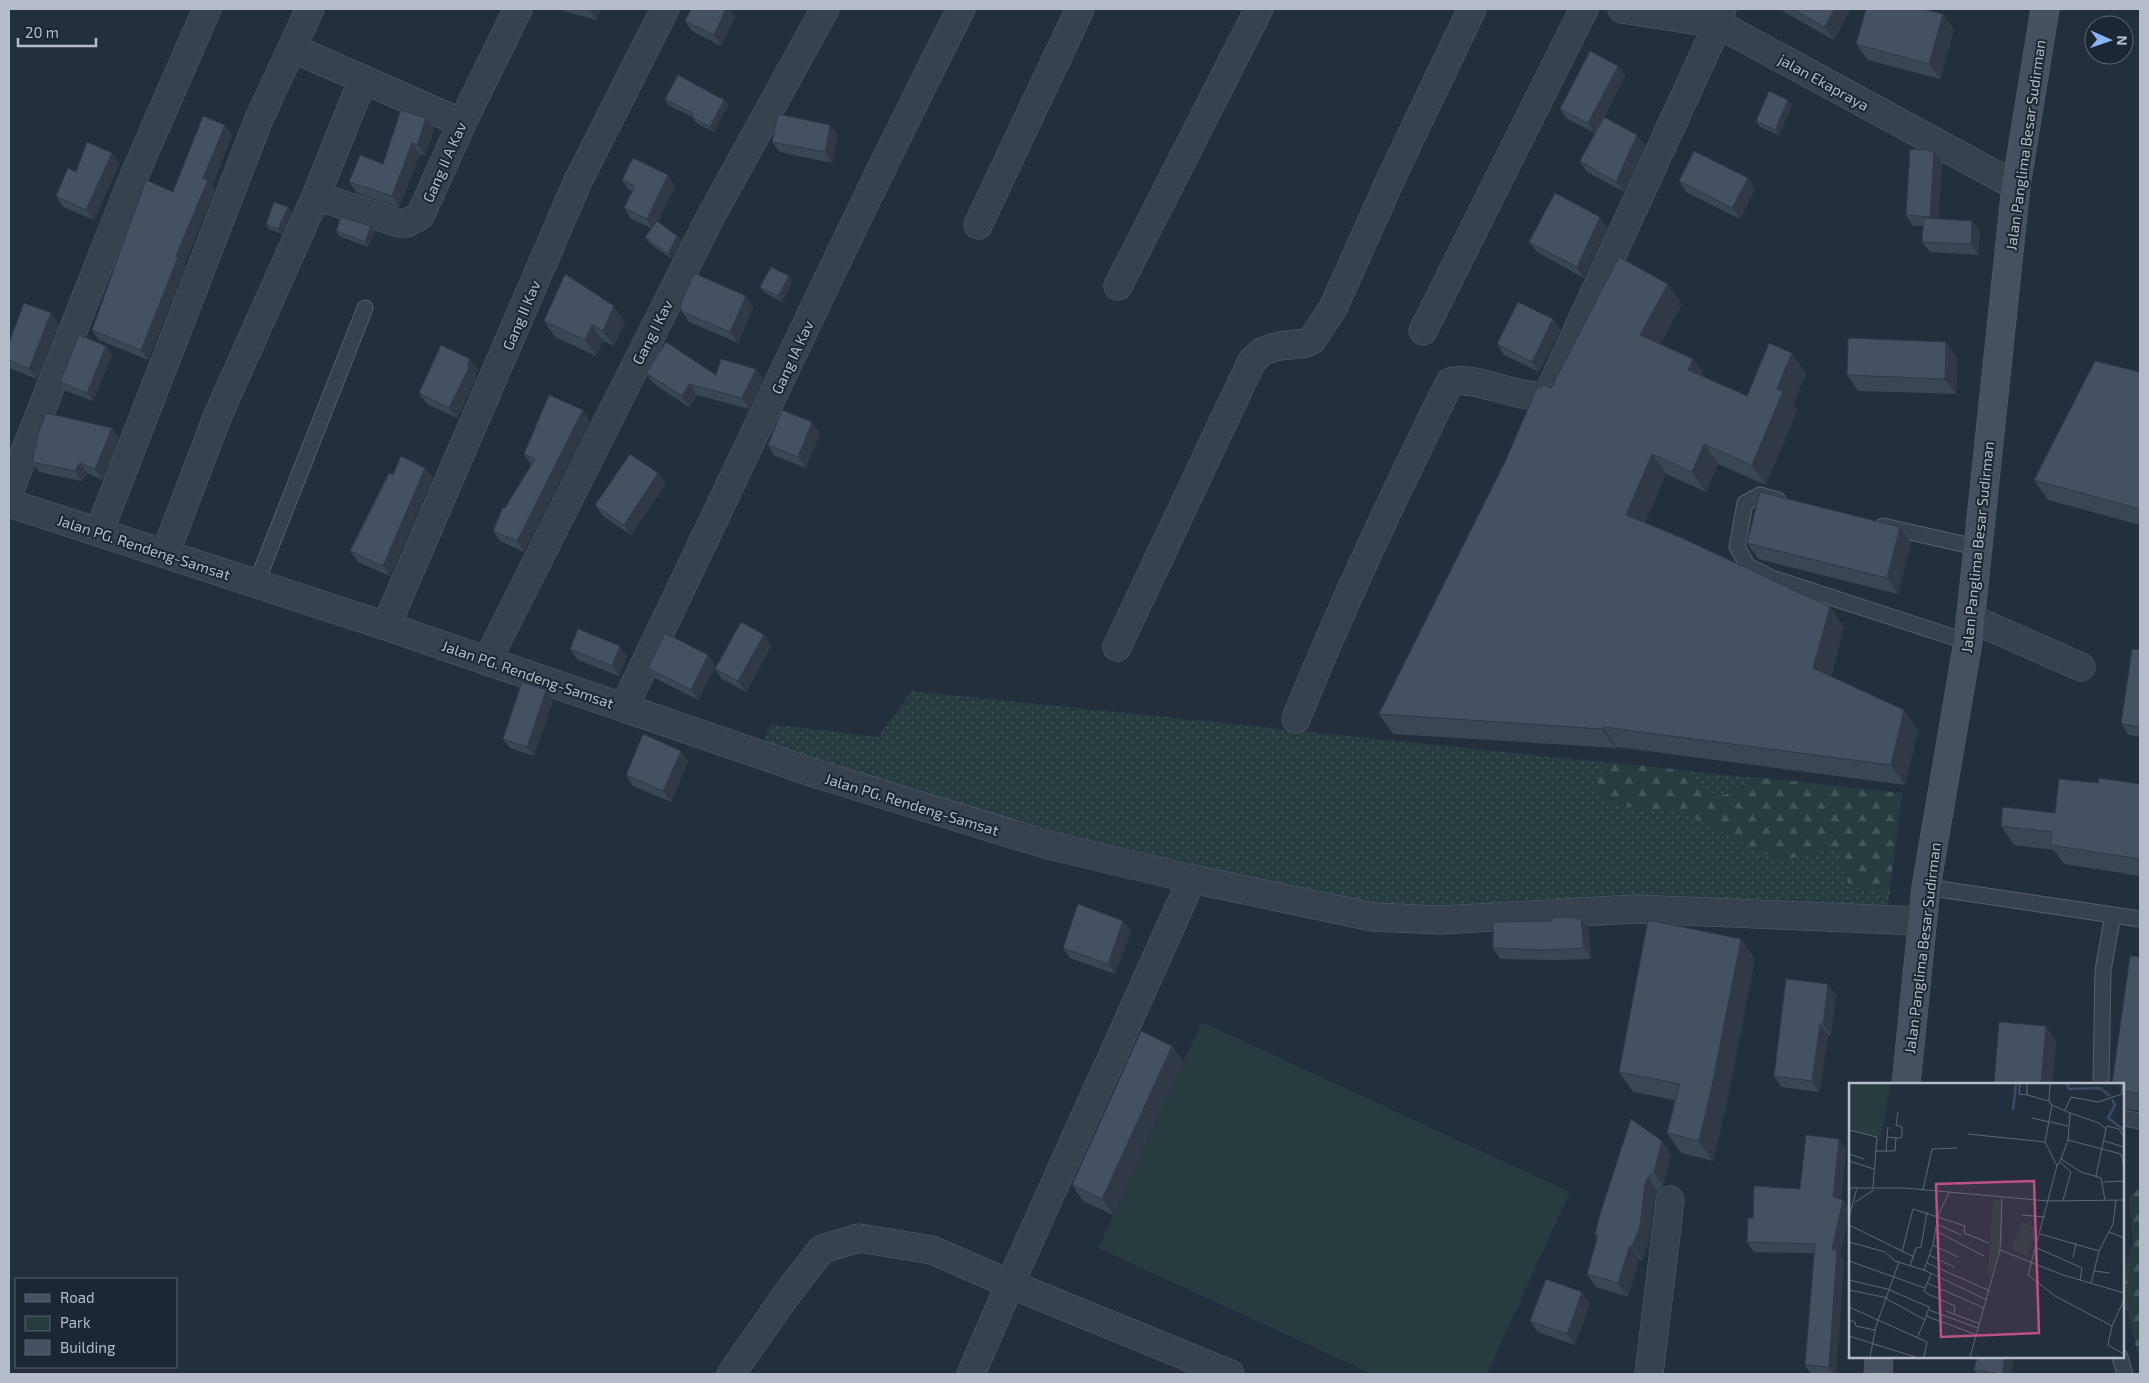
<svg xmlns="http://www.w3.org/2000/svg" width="2149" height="1383" font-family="'Exo 2',sans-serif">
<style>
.grass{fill:url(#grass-dots)}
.forest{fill:url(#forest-firs)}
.park{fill:#263c3f}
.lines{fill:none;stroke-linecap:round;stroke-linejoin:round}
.service-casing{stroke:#565f6c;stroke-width:17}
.minor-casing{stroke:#565f6c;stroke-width:29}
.secondary-casing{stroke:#565f6c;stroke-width:29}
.service{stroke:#38414e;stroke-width:15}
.minor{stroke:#38414e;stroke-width:28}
.secondary{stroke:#465061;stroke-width:28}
.wall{fill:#3b4654}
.shaded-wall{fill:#303945}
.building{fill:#455162;stroke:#303945}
.labels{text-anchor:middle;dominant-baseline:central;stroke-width:4;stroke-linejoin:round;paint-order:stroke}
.street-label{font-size:15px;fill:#b4bcc9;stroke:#1d2633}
.inset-river{fill:none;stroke:#394c67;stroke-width:2.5}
.inset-road{fill:none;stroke:#5e6776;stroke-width:1}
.view{fill:#bd5182;fill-opacity:0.15;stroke:#bd5182;stroke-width:2.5}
.inset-edge{fill:none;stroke:#b4bcc9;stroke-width:2.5}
</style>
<defs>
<pattern id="grass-dots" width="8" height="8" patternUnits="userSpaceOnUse" patternTransform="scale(1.25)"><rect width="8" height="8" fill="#263c3f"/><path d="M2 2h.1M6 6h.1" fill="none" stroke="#435659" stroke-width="1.8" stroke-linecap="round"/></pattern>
<pattern id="forest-firs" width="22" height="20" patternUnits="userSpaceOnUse" patternTransform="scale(1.25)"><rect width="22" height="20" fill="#263c3f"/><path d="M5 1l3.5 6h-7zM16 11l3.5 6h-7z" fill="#435659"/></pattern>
</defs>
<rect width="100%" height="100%" fill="#242f3e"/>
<path class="grass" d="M912,691L1902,793L1886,920H1441L1192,879L758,753L771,724L878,737Z"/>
<path class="forest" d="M1610,762L1691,771L1695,785L1708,792L1724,795L1755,777L1902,793L1889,895L1849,886L1839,850L1800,855L1783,862L1680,812L1621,806L1597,796L1598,780Z
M2140,1187V1364L2123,1292V1272L2133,1242L2129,1198Z"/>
<path class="park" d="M1202,1022L1570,1192L1487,1374H1372L1098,1248Z"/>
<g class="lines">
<g class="service-casing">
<path id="service" d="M1778,500L1760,495L1745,503L1737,547L1748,566L1772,578L1968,642
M1883,526L1976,547
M256,584L365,308
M1926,887L2113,915L2103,970L2101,1084
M2113,915L2140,919
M2123,1118L2140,1121
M2120,1357L2125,1374"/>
</g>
<g class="minor-casing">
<path id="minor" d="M1622,9L1718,24L2016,186
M292,48L462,123
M316,196L399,223H407L420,216L462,123L518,9
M978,225L1080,9
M1118,286L1259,9
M1423,331L1584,9
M9,492L134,176L207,9
M9,503L386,626L820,775L1048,845L1192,879L1373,917L1441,920L1634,909L1922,921
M99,532L259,119L310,9
M165,554L218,415L316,196L363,79
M1970,618L2081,667
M386,626L578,181L665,9
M1117,647L1252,361L1263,351L1279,346L1306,343L1312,340L1333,308L1393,174L1472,9
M487,661L711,216L825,9
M624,707C737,474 844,239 961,9
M1296,719C1342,604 1395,493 1450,382C1478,374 1529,406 1549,392L1718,24L1722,9
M731,1374L790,1290L822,1249L859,1238L932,1250L1010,1284L1230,1374
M971,1374L1010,1284L1192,879
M1649,1374L1670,1200"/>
</g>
<g class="secondary-casing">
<path id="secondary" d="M1906,1084L1926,887L1968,642L2016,186L2045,9
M1878,1374L1879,1357"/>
</g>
<use href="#service" class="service"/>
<use href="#minor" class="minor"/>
<use href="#secondary" class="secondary"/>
</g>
<path class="wall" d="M556,9H600L597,20Z
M1779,9H1851L1834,40Z
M1943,14L1954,30L1940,79L1868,60L1856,44Z
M735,17L721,46L692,31L685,21Z
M1618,66L1625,76L1601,123L1645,146L1624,192L1587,172L1580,161L1595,133L1567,119L1560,109Z
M665,99L724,100L728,105L714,132L696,123L692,117L668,105Z
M1792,105L1779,135L1760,127L1756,121Z
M830,125L838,135L832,163L780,152L772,142Z
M434,129L425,156L420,154L399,207L357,193L349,182L383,164Z
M232,135L212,186L215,190L184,265L185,267L148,360L99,340L92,330Z
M120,163L94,220L63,207L56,196L76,172Z
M1942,163L1938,219L1972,221L1980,231L1978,255L1930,252L1922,242L1923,226H1913L1906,215Z
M668,175L675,186L658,222L677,236L681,241L672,259L649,243L645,237L651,228L631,219L624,208L632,191L629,190L622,180Z
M1679,181L1755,189L1740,219L1686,192Z
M292,212L282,234L269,229L266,224Z
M1600,217L1607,228L1584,278L1537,252L1529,242Z
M336,231L375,232L368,247L339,236Z
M792,282L782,302L764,292L760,287Z
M1668,284L1682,304L1660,344L1693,359L1707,379L1747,396L1806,373L1793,405L1797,411L1766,485L1718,464L1706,492L1666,474L1645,523L1830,607L1844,627L1831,676L1918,730L1905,785L1617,747L1616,748L1393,734L1379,714L1551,388Z
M746,296L753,307L738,343L689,322L681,311Z
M1553,319L1560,330L1539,372L1504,355L1497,344Z
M544,321L625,322L614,346L603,341L596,356L555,337Z
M59,324L37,379L11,369L9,366V343Z
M106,346L112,355L93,401L66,391L60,382Z
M1957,358L1956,394L1858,391L1847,375Z
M478,369L475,376L476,378L457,418L427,404L419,393Z
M756,369L763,379L749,409L697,395L689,407L654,384L646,373L716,375Z
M2140,372V525L2048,500L2034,480Z
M590,421L524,552L500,541L493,531L505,508L531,465L524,454Z
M112,428L119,438L103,480L87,473L82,481L39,472L32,462Z
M820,433L806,468L775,456L768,445Z
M425,468L433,478L390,576L358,562L350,551L393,475Z
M658,473L666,484L631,535L603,516L595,505Z
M1900,527L1911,543L1898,594L1758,559L1747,543Z
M764,635L771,646L746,692L722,679L715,669Z
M570,649L627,656L619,676L578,660Z
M2140,650V737L2129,735L2121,724Z
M716,666L698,700L655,678L648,668Z
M546,690L553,700L534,756L510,748L503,739Z
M688,761L671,802L633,786L626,775Z
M2098,783L2140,784V876L2064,864L2054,850L2014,845L2001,826L2055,813Z
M1589,929L1591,959L1556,960L1500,959L1493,948Z
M1131,931L1115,974L1070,958L1063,948Z
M2140,957V1111L2126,1109L2123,1104V1084Z
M1755,959L1726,1106L1713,1161L1681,1153L1667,1133L1675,1100L1633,1092L1619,1072Z
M1828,984L1836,995L1831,1035H1828L1819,1092L1781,1087L1774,1076Z
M1172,1046L1183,1062L1113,1215L1083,1201L1072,1185Z
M1839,1139L1846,1149L1841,1199L1843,1200L1850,1210V1211L1840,1255L1844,1260L1836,1374H1811L1805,1365L1814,1253L1754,1252L1747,1242L1753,1218L1800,1189Z
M1662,1141L1671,1155L1663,1186L1657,1191L1654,1198L1649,1240L1642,1260L1639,1259L1628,1297L1596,1287L1587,1274L1597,1238L1595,1235Z
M1590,1303L1575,1345L1538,1332L1530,1321Z
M1974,1370L2011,1374H1977Z"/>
<path class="shaded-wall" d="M590,9H600L597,20L589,10Z
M726,9H729L735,17L721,46L714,35Z
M1835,9H1851L1834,40L1824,27Z
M1943,14L1954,30L1940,79L1929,64Z
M1618,66L1625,76L1595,134L1588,123Z
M724,100L728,105L714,132L710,127Z
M1788,100L1792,105L1779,135L1775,130Z
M426,118L434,129L425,156L417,145Z
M225,125L232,135L212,186L215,190L184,265L185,267L148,360L141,350L203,178Z
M830,125L838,135L832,163L825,152Z
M1637,135L1645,146L1624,192L1616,182Z
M412,143L420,154L399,207L392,196Z
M112,153L120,163L94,220L86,210Z
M1934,153L1942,163L1938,227L1930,217Z
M668,175L675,186L654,230L647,219Z
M1748,178L1755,189L1740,219L1732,208Z
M288,207L292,212L282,234L278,229Z
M1600,217L1607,228L1584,278L1577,267Z
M1972,221L1980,231L1978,255L1971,244Z
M371,226L375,232L368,247L365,242Z
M677,236L681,241L672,259L668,254Z
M789,276L792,282L782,302L778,296Z
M1668,284L1682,304L1654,355L1640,335Z
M746,296L753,307L738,343L730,332Z
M614,306L625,322L614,346L603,331Z
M51,313L59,324L37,379L29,369Z
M1553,319L1560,330L1539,372L1532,362Z
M592,325L603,341L596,356L585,340Z
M1946,342L1957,358L1956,394L1945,379Z
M106,346L112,355L93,401L87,393Z
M1792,353L1806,373L1793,405L1797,411L1766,485L1752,465L1777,389Z
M470,359L478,369L475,376L476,378L457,418L449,408Z
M1693,359L1707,379L1688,370Z
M756,369L763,379L749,409L742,398Z
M689,384L697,395L689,407L682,396Z
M583,410L590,421L524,552L517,541Z
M812,422L820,433L806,468L798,457Z
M112,428L119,438L103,480L95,469Z
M1704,444L1718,464L1706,492L1692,472Z
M1652,454L1666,474L1640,534L1626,515Z
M80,463L87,473L82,481L75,471Z
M425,468L433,478L390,576L383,566Z
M658,473L666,484L631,535L624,525Z
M1900,527L1911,543L1898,594L1887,578Z
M1830,607L1844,627L1827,687L1813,668Z
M764,635L771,646L746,692L738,681Z
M620,646L627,656L619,676L612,666Z
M708,655L716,666L698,700L691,690Z
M546,690L553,700L534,756L527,747Z
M1904,710L1918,730L1905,785L1891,765Z
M1603,727L1617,747L1616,748L1602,729Z
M681,751L688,761L671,802L663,791Z
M1581,919L1589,929L1591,959L1584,948Z
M1123,921L1131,931L1115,974L1108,964Z
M1741,939L1755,959L1726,1106L1713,1161L1699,1141Z
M1828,984L1836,995L1831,1035L1823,1024Z
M1820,1024L1828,1035L1819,1092L1812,1081Z
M2046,1026L2056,1041L2053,1084H2041Z
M1172,1046L1183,1062L1113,1215L1102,1199Z
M1839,1139L1846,1149L1840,1207L1833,1197Z
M1662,1141L1671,1155L1663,1186L1654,1172Z
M1648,1177L1657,1191L1654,1198L1649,1240L1642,1260L1632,1246L1645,1184Z
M1843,1200L1850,1210V1211L1840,1255L1844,1260L1836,1374H1834L1829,1367L1832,1249Z
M1630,1245L1639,1259L1628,1297L1618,1283Z
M1582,1292L1590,1303L1575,1345L1567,1334Z
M2005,1357H2014L2011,1374H2002Z"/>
<path class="building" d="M691,9H726L714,35L685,21Z
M1793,9H1835L1824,27Z
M1866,9H1922L1943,14L1929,64L1856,44Z
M1590,51L1618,66L1588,123L1560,109Z
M678,75L724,100L710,127L692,117L694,114L665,99Z
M1769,91L1788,100L1775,130L1756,121Z
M401,110L426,118L417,145L412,143L392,196L349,182L360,155L383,164Z
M778,114L830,125L825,152L772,142Z
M203,116L225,125L203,178L208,180L176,256L178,257L141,350L92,330L146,180L173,192Z
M1604,117L1637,135L1616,182L1580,161Z
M87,142L112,153L86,210L56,196L68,168L76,172Z
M1910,149L1929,150L1934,153L1930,217L1906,215Z
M1694,151L1748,178L1732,208L1679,181Z
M633,158L668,175L647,219L624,208L635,186L622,180Z
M1555,193L1600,217L1577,267L1529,242Z
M274,202L288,207L278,229L266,224Z
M341,217L371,226L365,242L336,231Z
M1924,218L1972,221L1971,244L1922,242Z
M657,221L677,236L668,254L645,237Z
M1619,257L1668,284L1640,335L1693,359L1688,370L1747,396L1769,343L1792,353L1777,389L1783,391L1752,465L1704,444L1692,472L1652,454L1626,515L1682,538L1830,607L1813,668L1904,710L1891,765L1603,727L1602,729L1379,714L1505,462L1537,388L1544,385L1551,388Z
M771,267L789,276L778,296L760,287Z
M694,273L746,296L730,332L681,311V303Z
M565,274L614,306L603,331L592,325L585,340L544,321Z
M1518,302L1553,319L1532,362L1497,344Z
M24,303L51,313L29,369L9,360V343Z
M79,335L106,346L87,393L60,382Z
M1848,338L1946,342L1945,379L1847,375Z
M666,342L716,375L721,359L756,369L742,398L689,384L682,396L646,373Z
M441,345L470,359L467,366L469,367L449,408L419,393Z
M2095,361L2140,372V509L2034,480Z
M549,395L583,410L517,541L493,531L503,507L505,508L535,459L524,454Z
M782,410L812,422L798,457L768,445Z
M46,413L112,428L95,469L80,463L75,471L32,462L39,431Z
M630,454L658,473L624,525L595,505Z
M401,456L425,468L383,566L350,551L389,473L393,475Z
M1760,492L1900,527L1887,578L1747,543Z
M741,622L764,635L738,681L715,669Z
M578,629L620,646L612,666L570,649Z
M665,633L708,655L691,690L648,668Z
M2132,649L2140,650V727L2121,724Z
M522,682L546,690L527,747L503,739Z
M643,734L681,751L663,791L626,775Z
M2099,778L2140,784V859L2050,845L2052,832L2001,826L2003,807L2055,813L2059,779L2098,783Z
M1078,904L1123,921L1108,964L1063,948Z
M1567,917L1581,919L1584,948L1548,950L1493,948V922L1552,921V918Z
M1648,920L1741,939L1712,1086L1699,1141L1667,1133L1680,1084L1619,1072Z
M2130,956L2140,957V1094L2123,1091V1084H2112Z
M1786,979L1828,984L1823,1024H1820L1812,1081L1774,1076Z
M1999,1022L2046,1026L2041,1084H1994Z
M1141,1031L1172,1046L1102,1199L1072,1185Z
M1631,1119L1662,1141L1654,1172L1648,1177L1645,1184L1640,1226L1632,1246L1630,1245L1618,1283L1587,1274L1598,1235H1595L1600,1214Z
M1806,1135L1839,1139L1833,1197L1843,1200L1832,1249L1837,1251L1829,1367L1805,1365L1815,1244L1747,1242L1748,1218H1753L1754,1186L1800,1189Z
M1546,1279L1582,1292L1567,1334L1530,1321Z
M1977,1357H2005L2002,1374L1974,1370Z"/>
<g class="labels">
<g class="street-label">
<text transform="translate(1824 82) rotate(29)">jalan Ekapraya</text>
<text transform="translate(2025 145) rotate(-82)">Jalan Panglima Besar Sudirman</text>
<text transform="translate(444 162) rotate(-66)">Gang II A Kav</text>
<text transform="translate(521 315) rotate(-67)">Gang II Kav</text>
<text transform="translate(652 332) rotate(-63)">Gang I Kav</text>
<text transform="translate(792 357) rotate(-65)">Gang IA Kav</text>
<text transform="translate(144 547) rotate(18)">Jalan PG. Rendeng-Samsat</text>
<text transform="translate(1977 547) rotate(-84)">Jalan Panglima Besar Sudirman</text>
<text transform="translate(528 674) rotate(19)">Jalan PG. Rendeng-Samsat</text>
<text transform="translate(912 804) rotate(17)">Jalan PG. Rendeng-Samsat</text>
<text transform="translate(1922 948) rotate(-83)">Jalan Panglima Besar Sudirman</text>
</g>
</g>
<g transform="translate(1849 1083)">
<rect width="275" height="275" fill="#242f3e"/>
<path d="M144,117H153L154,154L141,197L142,190L139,187Z" fill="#263c3f"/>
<path d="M1,1H42L32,54L0,47ZM173,139L189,146L178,173L162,166Z" fill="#263c3f"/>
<path class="inset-river" d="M218,1L220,6L251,5L261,13M263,16L266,22L259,35L275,47M164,27L167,1"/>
<path class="inset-road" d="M171,1L170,11L178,12M178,1V12L200,18L203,22L196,59L208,83L179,192L206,213L263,243L259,262L275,271M200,18L201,1M203,22L221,30L219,57L212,76M216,27L222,14L249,19L273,11V1M221,30L250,40L257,46L258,43L270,46L275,54M183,35L219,43M0,47L28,54L24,105M119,51L196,59M47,55H52L53,51V44L47,42L49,29M219,57L272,71L275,83M255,58L275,64M26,68H46L47,55L38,54L39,44M37,69L38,54M0,71L15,76M0,78L25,86M211,79L222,89L214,117M208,83L212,76L232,89L252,95L256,117M247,93L257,46M254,99L275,98M0,105H55L199,118L275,117M74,107L83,66L108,65M6,119L25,107M173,132L196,134M0,134L8,105M88,141L112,152M0,142L65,174M87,148L135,173M260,149L275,155M191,151L250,168M0,159L36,169L46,178L75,187L138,217M84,162L109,174M186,164L233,185L231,197M151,167L214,192L275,210M53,169L64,126L116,143L115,150L140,160M80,172L105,184M224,175L227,160M0,178L76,205M78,180L141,208M61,183L67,165L72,164L78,129M75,187L84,162L89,132L100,110M245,188L261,190M0,197L38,206L80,224L76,237M78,200L135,225M242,200L250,168L264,141L267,117M0,207L39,215M79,211L106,223L105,231M79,211L75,208L82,191M38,216L76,237L68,255M0,224L78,259L75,274M80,227L129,245M97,228L131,241M77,233L128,252M0,237L6,239L7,243L26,247M263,243L275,217M0,253L66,274M21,274L27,243L50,179M121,274L151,167L153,115"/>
<path class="view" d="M185,98L190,250L92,254L87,101Z"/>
<rect width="275" height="275" class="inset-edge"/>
</g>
<rect width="2149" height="1383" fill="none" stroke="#b4bcc9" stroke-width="20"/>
<rect x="15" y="1278" width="162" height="90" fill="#1d2633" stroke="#59626f"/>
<rect x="25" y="1294" width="25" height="8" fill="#465061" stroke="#59626f"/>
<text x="60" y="1303" font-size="15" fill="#b4bcc9">Road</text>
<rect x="25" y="1316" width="25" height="15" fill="#263c3f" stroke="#59626f"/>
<text x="60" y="1328" font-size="15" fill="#b4bcc9">Park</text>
<rect x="25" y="1340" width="25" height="15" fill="#455162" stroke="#59626f"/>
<text x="60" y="1353" font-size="15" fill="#b4bcc9">Building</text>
<g transform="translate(2109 40) rotate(92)"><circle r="24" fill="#1d2633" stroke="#59626f"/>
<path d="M0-4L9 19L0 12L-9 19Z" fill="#8ab4f8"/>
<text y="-8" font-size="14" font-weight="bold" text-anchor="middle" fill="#b4bcc9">N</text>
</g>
<path d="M18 38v8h78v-8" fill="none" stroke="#b4bcc9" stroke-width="2.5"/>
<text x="25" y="38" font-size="15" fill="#b4bcc9" stroke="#1d2633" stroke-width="4" paint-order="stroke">20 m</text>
</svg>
